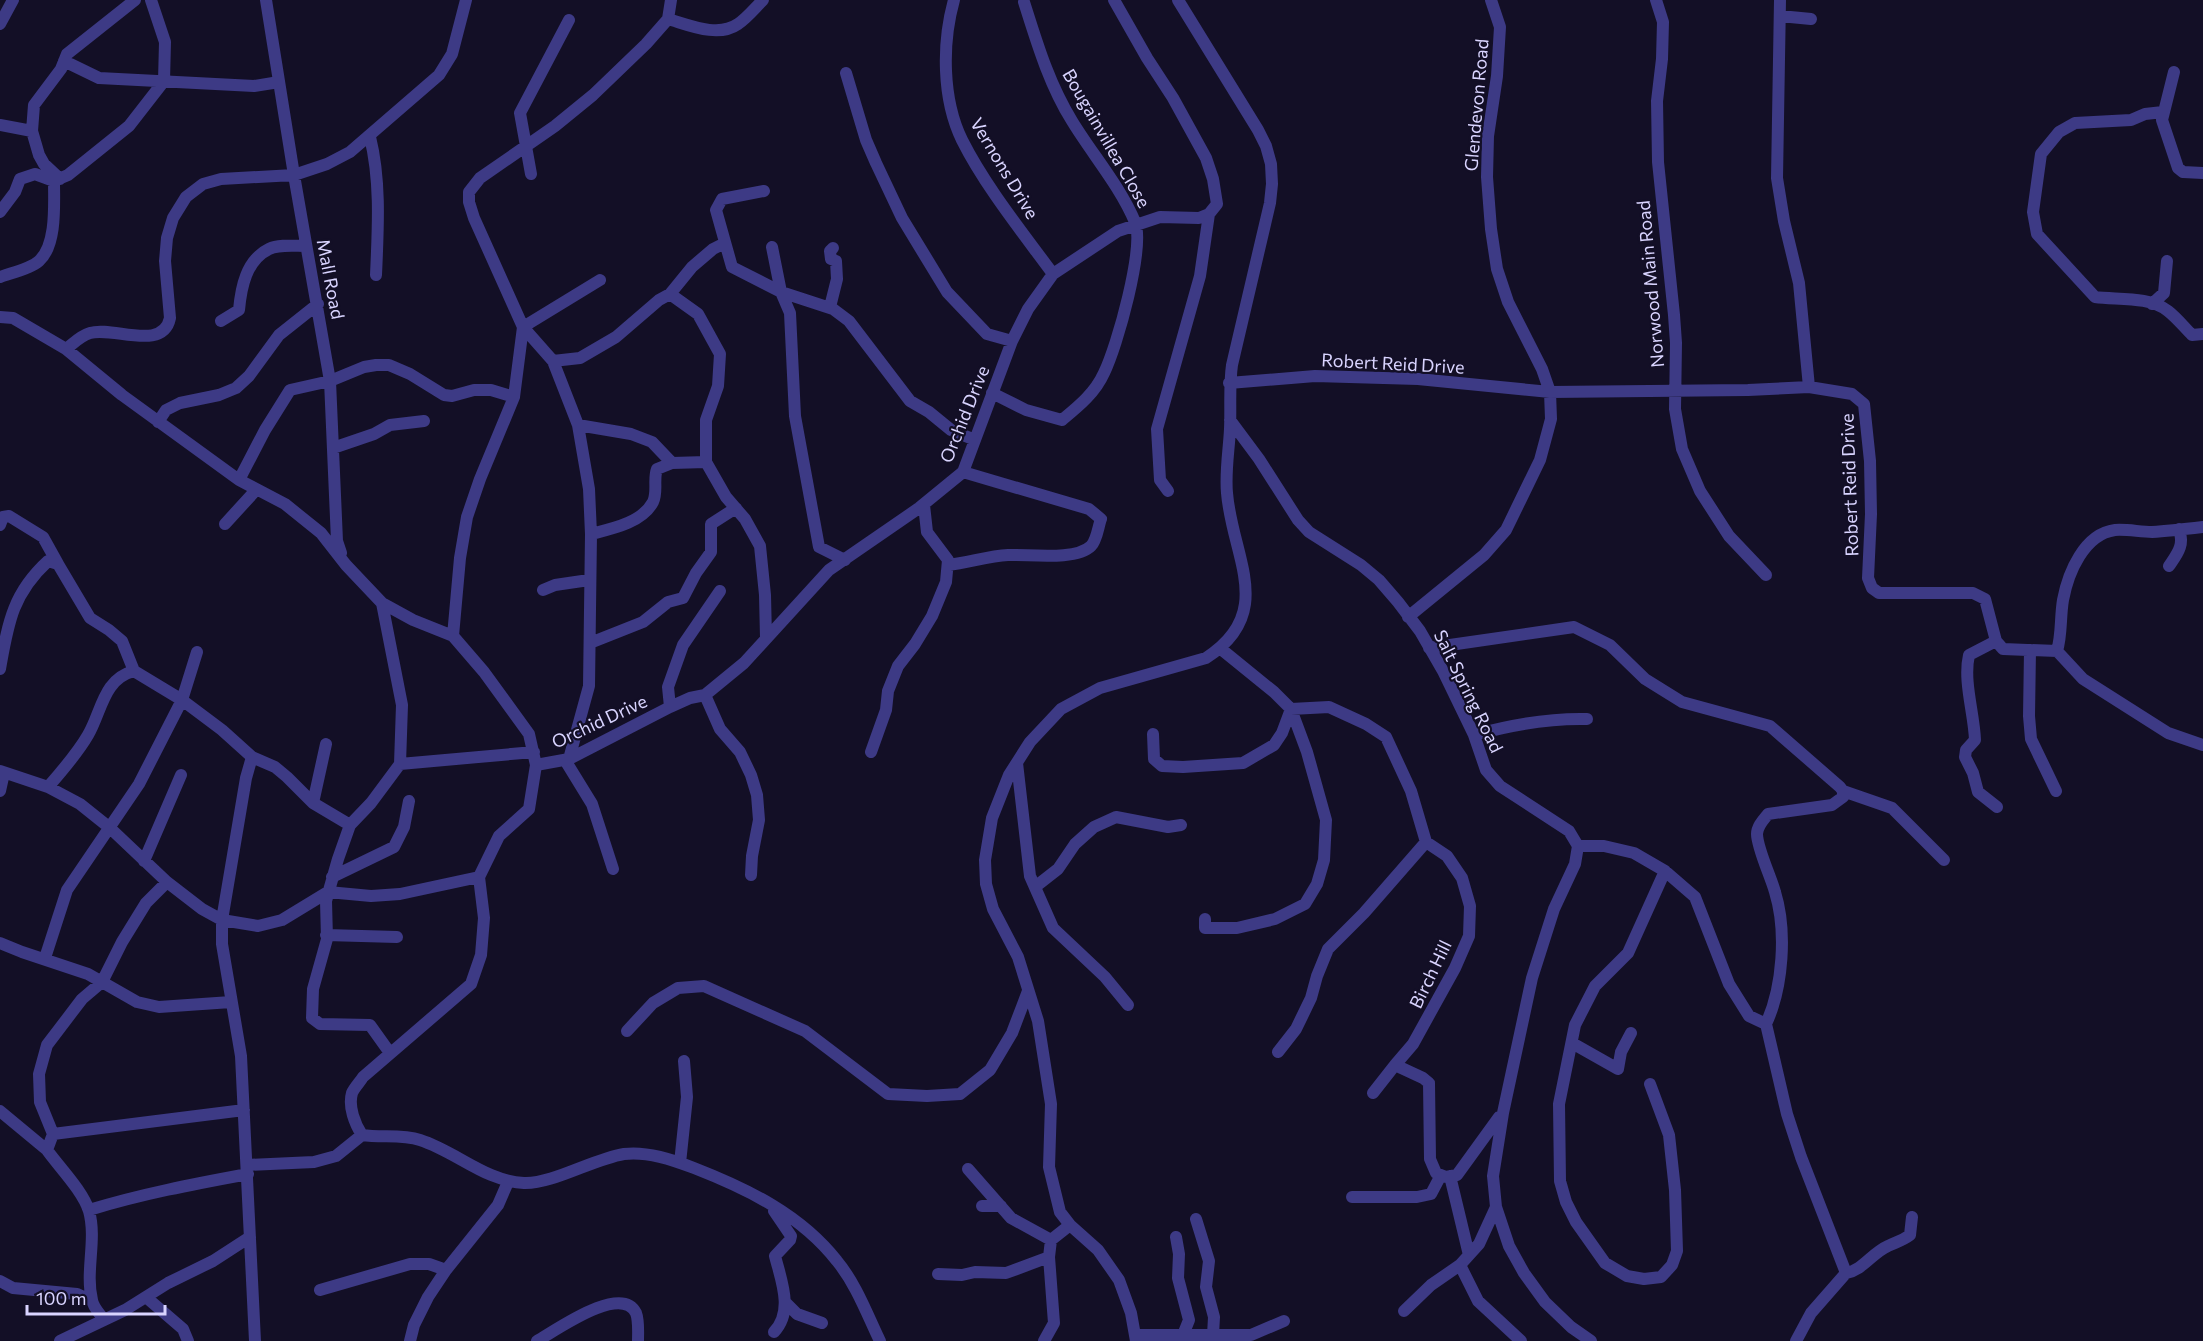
<svg xmlns="http://www.w3.org/2000/svg" width="2203" height="1341" font-family="Commissioner,sans-serif">
<style>
.lines{fill:none;stroke-linecap:round;stroke-linejoin:round}
.minor{stroke:#3d3a85;stroke-width:12}
.labels{text-anchor:middle;dominant-baseline:central;stroke-width:4.5;stroke-linejoin:round;paint-order:stroke}
.street-label{font-size:18px;fill:#d9d4ff;stroke:#130f26}
</style>
<rect width="100%" height="100%" fill="#130f26"/>
<g class="lines">
<path class="minor" d="M266,0L294,175L330,381L337,541L341,553
M954,0C942,43 942,99 962,140C985,186 1023,233 1053,274
M1656,0L1663,22L1662,59L1657,101L1658,162L1674,315L1676,343L1675,409L1682,449L1700,491L1729,536L1766,575
M1780,0L1777,178L1784,221L1799,283L1809,387
M1780,16L1811,19
M668,19C689,25 718,38 738,24C747,18 755,8 763,0
M668,19L671,0
M0,24L13,0
M64,61L99,78L254,86L279,82
M2174,72L2162,120L2178,168L2183,172L2203,173
M846,73L866,140L876,163L902,218L947,292L987,334L1012,341
M2163,112L2145,114L2131,120L2075,123L2059,132L2041,154L2033,212L2037,234L2095,297C2118,300 2149,296 2168,311C2177,318 2184,327 2192,335L2203,334
M0,125L32,131
M370,137C381,181 378,229 376,275
M531,174L520,113L569,20
M60,179L44,164L39,155L32,131L34,105L61,69L67,54L135,0
M764,191L722,199L716,210L732,267L781,292L790,313L795,416L819,547L845,560
M0,212L15,192L20,179L35,174L54,181L68,175L129,126L164,81L165,42L151,0
M772,247L781,292L833,309L849,321L910,401L929,412L951,430L975,440
M0,277C11,273 30,269 39,261C57,245 54,204 54,181
M670,294L698,314L720,354L718,386L706,420V462L726,497L745,519L760,546L765,595L766,638
M2152,304L2164,293L2167,261
M830,307L837,279L836,261L831,259L830,251L833,248
M0,317L13,318L66,349L122,395L239,480L285,504L321,533L346,565L382,603L413,620L453,636L484,672L529,734L536,765L529,809L499,836L479,877L484,918L481,955L471,984L363,1077C360,1082 354,1088 352,1093C348,1107 355,1124 362,1135C381,1138 402,1134 420,1140C457,1152 485,1181 524,1183C553,1184 593,1159 624,1154C647,1151 673,1160 694,1168C748,1189 801,1215 837,1261C856,1284 867,1314 880,1341
M221,321L239,310C241,288 246,260 269,249C279,244 295,246 306,246
M523,327L600,280
M66,349C74,343 80,336 90,333C113,326 163,352 170,318L165,261L167,238L173,218L186,197L203,184L221,179L294,175L327,164L350,152L439,75L452,54L466,0
M553,361L580,358L616,337L659,300L670,294L692,267L713,249L725,243
M1229,383L1315,376L1418,379L1550,392L1748,390L1809,387L1852,394L1864,404L1870,461L1871,514L1868,578L1872,588L1879,593H1973L1985,599L1996,641L2003,649L2057,651L2083,679L2168,733L2203,745
M992,393L1026,410L1062,420C1079,406 1095,393 1104,373C1117,347 1145,247 1135,222C1120,186 1092,154 1072,121C1049,84 1037,43 1024,2
M1230,420L1259,459L1298,520L1309,532L1361,565L1379,580L1398,602L1420,631L1443,671L1474,735L1486,770L1500,786L1569,831L1578,846L1575,864L1554,909L1532,978L1503,1113L1493,1176L1496,1207L1509,1246L1524,1273L1545,1302L1571,1327L1591,1341
M158,422L166,410L180,403L219,395L236,388L249,376L279,335L318,304
M578,425L631,434L652,442L672,463
M333,448L374,434L390,425L424,421
M239,480L265,430L290,390L330,381L364,367L376,365H389L410,374L444,395L452,396L474,390H491L514,397
M1168,491L1160,480L1157,429L1200,276L1209,214
M225,524L256,490
M0,525L3,517L9,516L43,537L58,564
M591,534C611,529 642,523 653,502C658,492 653,479 657,469L672,463L706,462
M948,565C968,563 988,556 1008,555C1028,554 1076,561 1091,546C1097,540 1098,527 1101,519L1089,509L963,472
M2169,566C2177,554 2185,545 2179,529
M543,590L555,585L589,580
M382,603L402,705L400,764L371,803L350,825L338,859L326,901L327,939L313,989L312,1018L320,1024L370,1025L390,1053
M1408,617L1484,555L1506,530L1540,460L1551,419L1550,392L1542,369L1508,302L1497,269L1491,229L1487,177L1488,136L1497,76L1500,27L1491,0
M453,636L460,558L467,517L480,479L514,397L523,327
M1996,641L1969,655C1963,681 1974,713 1975,740L1966,750L1965,757L1973,773L1978,792L1997,807
M590,643L643,622L668,602L683,598L696,573L711,552V524L736,508
M1429,648L1574,627L1610,645L1645,679L1682,702L1770,726L1840,787L1843,791V797L1832,805L1768,814C1764,819 1757,826 1757,834C1757,848 1771,877 1775,892C1787,931 1783,987 1766,1024
M1221,649L1274,692L1291,709L1329,707L1366,724L1386,737L1411,791L1426,842L1447,856L1462,878L1470,906L1469,936L1455,968L1413,1044L1395,1065L1423,1078L1429,1083L1430,1159L1436,1173L1446,1177L1457,1175L1499,1117
M2030,650L2029,716L2031,739L2056,791
M2057,651C2062,634 2060,618 2063,600C2068,573 2084,534 2115,530C2127,529 2140,532 2152,532C2169,531 2186,529 2203,527
M0,669C8,624 12,594 48,561L58,564L90,618L109,630L122,641L134,671L182,700L222,730L252,757L275,767L287,777L313,803L350,825
M705,695L720,729L740,752L751,775L757,795L759,820L752,856L751,875
M670,707L668,687L683,645L720,591
M1153,734L1154,759L1162,766L1183,767L1243,763L1274,745L1282,733L1291,709L1307,752L1326,820L1324,860L1317,884L1305,904L1275,919L1237,928H1205V919
M1474,735C1511,725 1549,718 1587,719
M871,752L886,710L888,691L898,666L915,644L932,616L946,582L948,560L927,532L924,505
M252,757L246,778L222,920V944L241,1056L255,1341
M569,759L589,686L591,534L589,489L578,425L553,361L523,327L474,218L469,202V192L480,178L555,126L593,95L646,44L668,19
M565,760L592,804L613,869
M1017,763L1030,876L1053,928L1105,977L1128,1005
M400,764L534,752
M536,765L569,759L670,707L690,698L705,695L744,663L829,570L919,508L963,472L1012,341L1028,309L1053,274L1118,231L1160,217L1199,218L1209,214L1217,204L1213,179L1206,158L1173,98L1147,58L1114,0
M0,771L48,787L80,804L110,828L167,882L202,909L222,920L258,926L282,920L328,892L371,896L400,894L479,877
M48,787C62,771 77,754 88,735C102,711 103,679 134,671
M0,791L4,773
M1843,791L1892,808L1944,860
M313,803L326,744
M1578,846H1604L1634,853L1665,871L1695,897L1729,984L1749,1016L1766,1024L1787,1114L1801,1157L1846,1273L1811,1313L1796,1341
M144,861L181,775
M332,877L394,847L404,827L409,801
M1035,887L1058,869L1075,844L1094,827L1116,817L1168,827L1181,825
M326,935L397,937
M0,943L22,952L88,974L137,1002L159,1007L231,1002
M45,958L67,890L139,784L182,700L197,652
M627,1031L653,1003L678,988L704,986L805,1031L888,1094L927,1096L960,1094L990,1070L1012,1033L1028,991
M1572,1043L1618,1069L1621,1052L1631,1033
M1278,1052L1296,1029L1311,998L1317,976L1328,949L1364,913L1426,842
M1650,1084L1669,1135L1675,1190L1677,1251L1672,1265L1661,1277L1644,1279L1627,1276L1605,1263L1576,1222L1566,1202L1560,1181L1559,1104L1575,1025L1595,986L1628,953L1665,871
M1373,1093L1395,1065
M0,1111L47,1150
M53,1134L244,1110
M680,1163L687,1097L684,1061
M247,1165L314,1162L336,1156L362,1135
M968,1169L1011,1218L1051,1240
M1450,1176L1469,1255
M1352,1197H1417L1431,1194L1441,1175
M982,1206H1001
M89,1210C141,1194 194,1184 248,1174
M774,1211L791,1236L790,1240L775,1256C781,1280 794,1311 774,1332
M1196,1219L1209,1261L1206,1287L1214,1317L1213,1335
M1176,1237L1179,1254L1178,1278L1189,1320L1183,1335
M1460,1265L1478,1301L1521,1341
M1846,1273C1863,1270 1872,1253 1888,1246C1896,1242 1902,1241 1910,1235L1912,1217
M938,1274L962,1275L975,1272L1006,1273L1049,1257
M0,1281L13,1288L77,1294L92,1301
M320,1290L410,1264H429L446,1270
M147,1298L183,1329L188,1341
M785,1302L797,1314L822,1323
M1404,1311L1431,1285L1460,1265L1479,1244L1496,1207
M104,1320C100,1314 93,1307 92,1300C85,1271 97,1240 89,1211C83,1191 59,1167 47,1150L53,1134L40,1102L39,1074L47,1045L82,999L102,982L122,942L146,903L167,882
M1135,1335H1251L1284,1321
M60,1341L125,1310L168,1283L213,1261L250,1237
M410,1341L414,1325L428,1297L446,1270L498,1205L508,1182
M537,1341C555,1331 621,1283 636,1313C639,1321 638,1333 638,1341
M1044,1341L1054,1323L1049,1257L1051,1240L1070,1225
M1136,1341L1131,1313L1119,1280L1098,1250L1070,1225L1060,1212L1049,1167L1051,1104L1038,1021L1018,957L993,909L986,884L985,860L992,818L1009,775L1030,742L1061,709L1100,688L1206,658C1277,612 1232,557 1227,493C1225,472 1229,450 1230,429C1231,407 1229,386 1232,365L1270,203L1272,184L1271,164L1266,146L1258,130L1178,0"/>
</g>
<g class="labels">
<g class="street-label">
<text transform="translate(1476 105) rotate(-85)">Glendevon Road</text>
<text transform="translate(1107 138) rotate(60)">Bougainvillea Close</text>
<text transform="translate(1005 168) rotate(59)">Vernons Drive</text>
<text transform="translate(331 279) rotate(79)">Mall Road</text>
<text transform="translate(1650 284) rotate(-95)">Norwood Main Road</text>
<text transform="translate(1393 363) rotate(3)">Robert Reid Drive</text>
<text transform="translate(964 414) rotate(-68)">Orchid Drive</text>
<text transform="translate(1849 485) rotate(-92)">Robert Reid Drive</text>
<text transform="translate(1469 691) rotate(64)">Salt Spring Road</text>
<text transform="translate(599 721) rotate(-25)">Orchid Drive</text>
<text transform="translate(1430 974) rotate(-64)">Birch Hill</text>
</g>
</g>
<path d="M27 1305v9h138v-9" fill="none" stroke="#d9d4ff" stroke-width="3"/>
<text x="36" y="1305" font-size="18" fill="#d9d4ff" stroke="#130f26" stroke-width="4.5" paint-order="stroke">100 m</text>
</svg>
